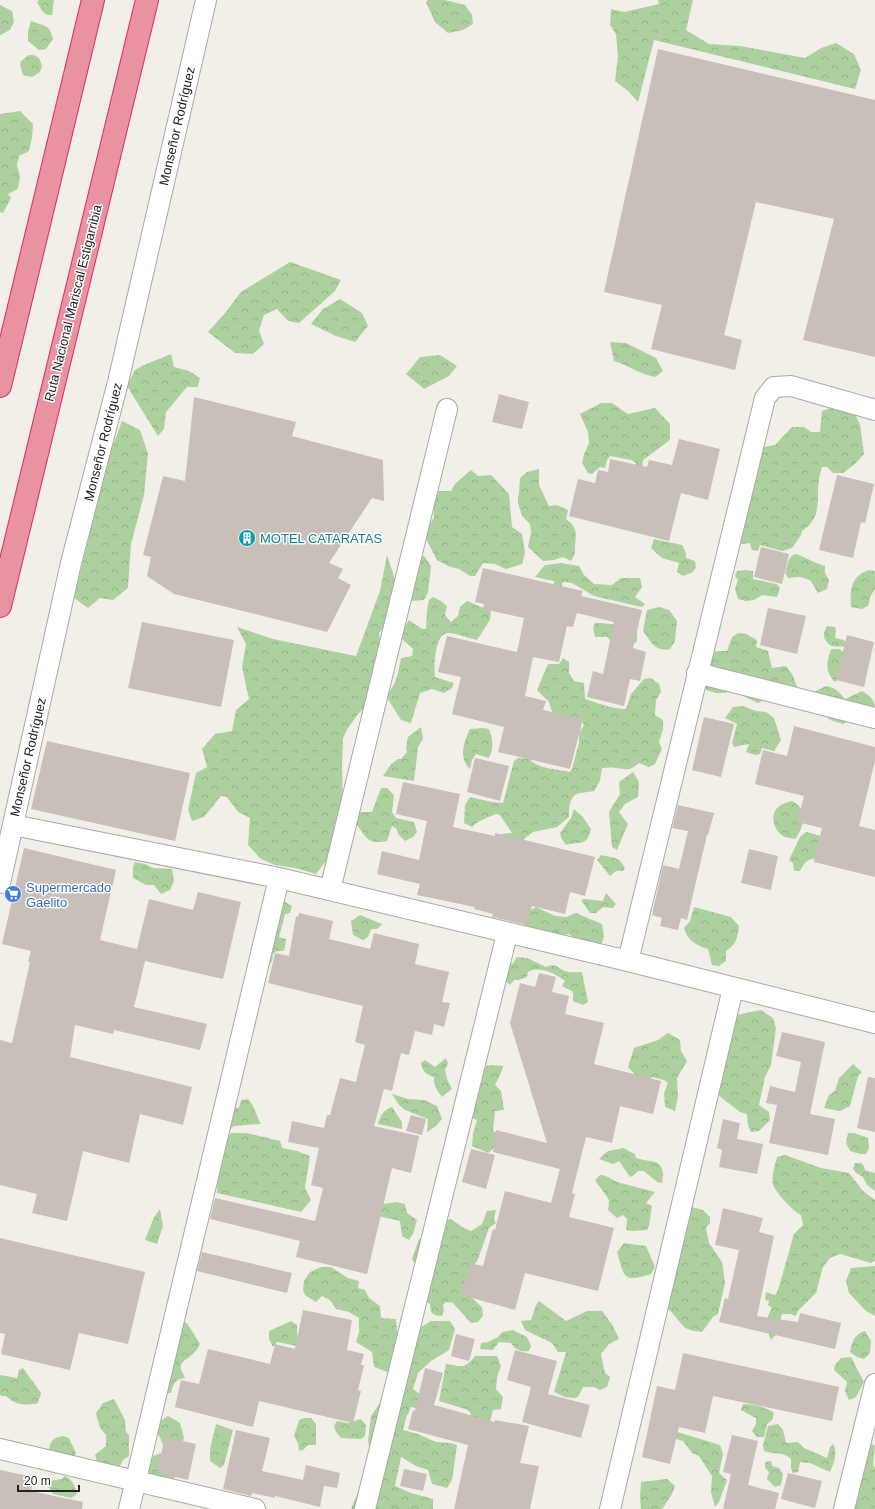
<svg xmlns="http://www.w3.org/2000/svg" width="875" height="1509" font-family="Arial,sans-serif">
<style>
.forest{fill:url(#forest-crowns)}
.building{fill:#c7bfb8}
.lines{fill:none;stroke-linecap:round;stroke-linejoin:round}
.minor-casing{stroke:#a9a9a9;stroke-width:22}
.highway-casing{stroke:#dc2a67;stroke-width:24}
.minor{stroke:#fff;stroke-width:20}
.highway{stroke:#e892a2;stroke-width:22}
.labels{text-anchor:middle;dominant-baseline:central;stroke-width:3;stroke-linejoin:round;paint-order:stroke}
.street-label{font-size:13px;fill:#222;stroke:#fff}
.culture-label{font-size:13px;fill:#0d838f;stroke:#fff;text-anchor:start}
.shop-label{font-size:13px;fill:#366cbe;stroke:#fff;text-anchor:start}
</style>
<defs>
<pattern id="forest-crowns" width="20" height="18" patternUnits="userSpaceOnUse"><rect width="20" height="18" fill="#add19e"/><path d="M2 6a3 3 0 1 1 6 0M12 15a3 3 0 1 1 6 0" fill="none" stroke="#95b388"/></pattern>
</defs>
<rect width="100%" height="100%" fill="#f2efe9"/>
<path class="forest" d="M39,0H54L52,15H47L42,11L37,2Z
M428,0H445L465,5L472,15L473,24L463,30L448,33L435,22L426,2Z
M658,0H693L686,30L709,44L740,46L805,58L821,48L836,43L854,54L861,70L855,89L654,40L638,102L628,91L615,81L618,56L616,34L610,25L611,9L624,12L659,4Z
M0,5L12,11L14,22L10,30L0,35Z
M31,21C45,27 49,23 53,39L46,49L39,50L28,41V31Z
M29,55H34L39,58L42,66L40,72L32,77L23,75L20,65L21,61Z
M20,111L33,124L32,138L29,151L19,156L17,165L20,177L18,189L8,194L11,198L3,213L0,212V114Z
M290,262L341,280L335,291L299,323L288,321L277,309L264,315L259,331L264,344L253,354L235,353L208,332L225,313L241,292Z
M340,299L362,313L368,326L355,342L336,336L311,324L323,309Z
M610,342L626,343L656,358L663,371L655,377C639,374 628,365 614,361Z
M171,354L174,367L189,371L200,378L198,387H187L166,412L164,429L158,436L127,386L135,370L144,365Z
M440,355L457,366L449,376L424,389L406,374L420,357Z
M601,403H612L628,414L655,408L670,424V440L643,460L641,480L632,484L636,463L631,460L610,456L607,460L605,468L600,467L592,474L588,473L582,463L584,454L589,443L588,432L580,414Z
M830,408L853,411L860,424L864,454L855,464L843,473H833L827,467H822C821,471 819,476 819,480C816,500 823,517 802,531L801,535L792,548L782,551L760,545L758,551L752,550L750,543L734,545L749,485L757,477L756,463L764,447L775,445L792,427H804L811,432H820L822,411Z
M122,421L140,430L148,454L144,495L131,544L128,588L113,600L100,598L88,608L74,598L108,459Z
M539,469V485L549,506L557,505L568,510L566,519C578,527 576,534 575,546C575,553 575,555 571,561L563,557L554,560L543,561L528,547L531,533L530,524L522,516L518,503V497L519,492L520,478L527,472Z
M471,470L478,476L491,475L509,494L512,527L522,534L525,553L522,564L506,569L495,564L483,563L475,576H470L459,569L450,567L437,560L424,535L434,517L433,502L438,491H451L455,484Z
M654,539L682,545L686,553V558L695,561L696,568L691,573L683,576L677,572L679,563L662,558L651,548Z
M795,554C806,557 814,563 825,566V573L829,580L827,589L818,593L810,580L800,577L788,578L785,573C787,567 788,556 795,554Z
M387,555L397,586L386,626L379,633L383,659L375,698L358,714L348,728L343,738L342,766L343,806L334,824L335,843L326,861L316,874L295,868L275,865L261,859L248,845L250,818L238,812L227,797L221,796L204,817L192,821L188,810L196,773L207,767L202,749L215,734L232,731L236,710L249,699L242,667L246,644L237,627L273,639L356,656L380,591Z
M424,556L431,566L428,592L424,600L411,601L410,586L417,557Z
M561,563L579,566L584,575L594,584L612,585L621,578H640L642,587L635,597L645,604L642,607L637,606L594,596L572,583L563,582L558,598L550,613L554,581L535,577L545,565Z
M746,570L753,571V579L777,584L780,588L777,597L762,595L754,600L746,601L738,599L735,589L738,580L735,576L737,571Z
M869,570L875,571V589L871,595L868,606L862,609L851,607C850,589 851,576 869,570Z
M433,597L441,601L447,606L445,615L451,622L458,616L460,607L467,601L491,611L490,620L477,640C468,638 459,634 449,633C434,632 434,667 435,677L454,683L452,688L444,693L432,689L420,693L411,723L401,720L386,696C397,684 398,673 401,658L412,656L413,649L402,639L404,628L409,620L422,629H426L427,609L429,600Z
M660,607L669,610L677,621L675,641L670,649C655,652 651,642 643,631L647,610Z
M595,623C609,623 624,625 637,633V641L633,644L613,643L607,637H595L593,628Z
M827,626L835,627L836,630L835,638L844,640L847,645L845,647C841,646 836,647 832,646C823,642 822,633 827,626Z
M738,633L746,634L757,640L756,647L768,651L772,668L786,666L792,674L797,687L795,696L764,700L758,703L741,695L734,682L731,688L726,693H716L706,690L703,681L699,657L717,651H727L732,637Z
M831,649H840L846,655L841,676L835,682C824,671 827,662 831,649Z
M563,658L569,662V673L574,681L584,683L585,699C598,703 612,709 626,709L631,694L644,679L651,678L659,684L661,692L656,700L655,715L663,720V729L659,742L662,749L655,764L649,767L639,763C628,772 628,769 616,768C611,767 607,768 602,768L600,781L594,791C589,792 586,792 581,793C569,794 569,808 569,817L557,827L533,832L524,839L528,860L499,838L501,834L512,833L500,815L496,814C487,818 479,820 472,827L464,823L465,805L470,797L492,802L503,803L514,761L518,758L529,759C539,769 556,769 570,772L572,769L579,743V733L584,725L580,719L553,715L549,702L537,690L548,664H559Z
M826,686C835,687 839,692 845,699L862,691C875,699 875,702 875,716L849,720L843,724L830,720L822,712L815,703L814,692Z
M743,706L756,711L766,712L774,718L781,740L774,751L762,748L760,754L756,755L746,752L749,744L734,747L732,743L737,724L725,718L733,707Z
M421,727L423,739L418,747L414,781L383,776L391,764L398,759H401L407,752L406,748L408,737Z
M483,728L489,729C493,740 494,748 489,758L476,754L472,760L470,769C458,758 464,741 470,729Z
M633,772L639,782L638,797L625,804L619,812L628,824L617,850L612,847L609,812L620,794L619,782Z
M381,788H387L394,795L392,812L396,818L414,822L417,832L413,837L405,841L399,835L396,828L392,826L387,841C367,845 366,837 355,822L360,812H372Z
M792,801C808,809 805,826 795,839C792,838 786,838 783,836C774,831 770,816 777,808C781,804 787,802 792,801Z
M574,809L583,817L591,829C587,847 580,841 566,845L561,838L560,833L571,818Z
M806,832L821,836L825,859C810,858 807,858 800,871H794L793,863L789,860L800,837Z
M601,855C613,858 620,856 625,869L623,871H616L610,876L597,860Z
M135,862L145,864L153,868L172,869L174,881L170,890L161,894L154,885H146L133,878V867Z
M606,893L616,904L613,908L603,907L596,913H590L581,900L585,899L603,901Z
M285,902L292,906L290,913L285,914L279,937L286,939L285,948L283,951H277L273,954L272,961L266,967L279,903Z
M536,907L555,916L566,917L576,913L602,924L604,936L601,945L586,946L569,934L563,935L524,926L525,914Z
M694,907L731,917L739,926C737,938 737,944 726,951V961L719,966L712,965L708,949C697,946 687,940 684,928L690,921Z
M360,915L382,924L377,929H371L368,937L363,940L353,935L351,921Z
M517,957L527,958L546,967C557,962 558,969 565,971C570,973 578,972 582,972L588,1002L583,1005L573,1001V992L562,986L565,981C556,974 539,965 528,972L527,977L519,980H514L510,985L504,979L505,968L513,963Z
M761,1010L773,1018L776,1028L771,1065L765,1077L759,1105L769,1112L770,1120L759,1131L751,1132L748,1125L747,1114L740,1112L718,1095L722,1018Z
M668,1033L680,1040L681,1051L687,1061L677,1078L678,1097L675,1111L665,1107L664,1093L668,1083L664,1080L652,1077L648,1080L638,1078L628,1067L634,1048L658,1040Z
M446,1058L448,1063L445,1070L447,1079L452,1089L442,1097C437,1090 433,1085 434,1077C425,1074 423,1072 421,1063L425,1060L435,1067Z
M853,1064L862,1072L858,1076L850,1106L840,1111L824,1108L829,1095L835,1091L839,1078Z
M492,1065L503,1066C502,1072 498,1079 495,1085L501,1091L504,1110L495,1111L493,1131L498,1133C497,1141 496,1148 488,1153L472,1146L473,1134L477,1120L468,1116L486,1066Z
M392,1094L408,1099L424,1100L437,1106L442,1119L436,1126L427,1132L428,1119L405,1110L399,1105Z
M248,1099C255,1106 256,1116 261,1124L234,1126L227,1132L234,1108H239L241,1100Z
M392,1107L402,1122V1129L378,1124C381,1115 383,1110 392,1107Z
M231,1133H247L280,1141L282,1148L297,1151L310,1156L305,1188L311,1200L301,1212L217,1193C218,1174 219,1149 231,1133Z
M848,1133H854L868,1138L869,1148L866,1154H860L850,1151L846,1143Z
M623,1148L635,1154L636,1158C654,1164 666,1157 662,1183L657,1182L644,1171H638L634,1175L630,1177L619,1161L613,1164L599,1159L608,1151Z
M785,1155L821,1168L849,1173L863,1191L875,1200V1261L871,1263L840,1254L830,1258L823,1267L816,1293L798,1311L796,1316L790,1314H782L777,1334L771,1340C766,1329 765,1318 772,1308L768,1305L769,1301L765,1299L766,1292L775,1295L778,1290L794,1234L803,1225L801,1215C793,1211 777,1194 773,1185C771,1178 775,1165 777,1157Z
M855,1163H861L864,1166L865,1170L875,1173V1191L867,1185L863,1177L856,1173L853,1169Z
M600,1175L606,1176L617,1182L655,1192L646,1203L652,1206L649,1226L647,1230L631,1231L626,1230L627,1219L623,1215L617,1218L608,1210L609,1200L595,1180Z
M397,1202L405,1204L407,1213L417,1220L413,1234L409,1240L402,1236L400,1221L374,1215L377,1205Z
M692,1207L703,1210L710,1217V1223L706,1228L709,1243L722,1262L725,1283L718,1314L713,1317L702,1332C684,1330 685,1328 674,1315C671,1311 666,1307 663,1303Z
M160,1209L163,1226L157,1244L145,1240L154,1217Z
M496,1210L494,1219L496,1223L489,1228L478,1259L472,1269V1298L482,1307L483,1316L478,1322L471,1323L453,1303L446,1302L443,1305L444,1311L442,1316C433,1316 430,1313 430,1304L424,1300L425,1282L412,1259L419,1239L435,1236L441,1221L451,1219L462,1227L471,1231L482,1224L487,1211Z
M624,1243L646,1246L655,1267L651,1274C621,1283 625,1277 617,1252Z
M875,1266V1316L866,1311L849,1293L846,1281L851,1268Z
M321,1267H331L348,1278L359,1281L358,1288L365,1290L369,1298L380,1306L381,1318L396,1319L398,1342L394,1349L388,1372L374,1367L372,1352L356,1342L359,1332V1318L349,1312L336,1309L330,1300L322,1296L316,1302L305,1295L303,1290L304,1281L310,1272Z
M539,1301L566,1321L587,1311H602L613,1326L619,1339L609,1344L601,1354L605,1373L610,1377L607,1387L600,1390L594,1387H583L578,1397L574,1398L565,1397L554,1392L566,1352H558L552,1343L525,1330L521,1321L531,1320L536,1305Z
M180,1321L187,1323L200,1344C198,1347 197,1350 195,1352C184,1363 175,1361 185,1378C175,1379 173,1384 171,1393H166Z
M291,1321L297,1325V1335L304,1338L302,1347L277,1342L273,1347L269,1339V1331Z
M431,1321H450L455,1329L449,1350L431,1361L418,1373L413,1389L424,1397L419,1409L411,1407L406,1418L403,1430L418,1434L436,1442L451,1443L457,1445L452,1480L447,1488L432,1484L428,1470L416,1466L401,1457L395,1486L411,1493L433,1499V1509H351L354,1501L366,1478L371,1458L368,1441L371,1416L379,1404L399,1398L416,1330Z
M513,1330L527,1337L531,1346L529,1351C521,1352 515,1350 511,1343L499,1342L493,1350L480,1349L481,1343L488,1342L498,1337L502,1332Z
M865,1331L871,1341L870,1353L864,1359L857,1357L850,1352C852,1342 854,1334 865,1331Z
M475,1356H497L501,1366L497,1377L496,1389L503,1397L501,1409L493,1410L489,1426L468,1423L471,1414L468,1410L439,1401L446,1364C462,1366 464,1370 475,1356Z
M851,1357L864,1382L856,1397L849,1400L845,1391L847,1382L834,1370L835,1365L841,1358Z
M23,1368L41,1393L38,1403C26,1406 15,1405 6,1396H1L0,1395V1375L17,1378L19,1370Z
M114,1399L125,1420L126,1432L129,1435V1456L123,1460L119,1468L98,1465L95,1455L106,1446V1435L100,1428L96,1413L103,1403Z
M743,1404C753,1404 767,1407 774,1413L772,1420L767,1424L764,1437H757L752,1431L756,1424V1418L741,1410Z
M168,1416L180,1423L184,1437L181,1451L182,1472L174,1478L171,1492L155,1488L147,1467L153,1456L164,1452C164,1434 145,1429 168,1416Z
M304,1418H311L316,1424V1445H308L303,1450L299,1451L298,1443L294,1436L299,1420Z
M361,1419L366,1425L365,1436L361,1439L341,1438L336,1432L334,1426L337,1421L348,1423Z
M216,1424L233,1430L224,1465L220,1468L210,1461V1449Z
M778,1424L783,1430L786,1443L798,1442L804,1448L827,1458L830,1447L833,1444C838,1453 834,1463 830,1472L810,1463L800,1462L798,1472L793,1473L791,1468V1459C783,1451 774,1455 764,1451L763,1445L768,1426Z
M674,1431L720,1445L723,1454L719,1473L727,1480L719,1502L715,1507L711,1492L712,1476L699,1456L692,1453L683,1441L673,1438Z
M64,1436L69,1438L76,1453L74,1457L49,1455C49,1444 51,1437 64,1436Z
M872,1444L875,1446L873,1465L875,1468V1509H851L861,1450Z
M771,1461L772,1466L779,1468L783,1474L781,1485L775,1487L767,1479L769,1472L765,1468V1462Z
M65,1476C73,1480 75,1486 77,1494L71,1498L53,1494L47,1485L50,1481L61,1479Z
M667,1479L675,1486L671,1496L662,1509H641L640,1497L641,1482Z"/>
<path class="building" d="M658,49L875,100V357L803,340L834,219L756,202L724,335L742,340L735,370L651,349L662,305L604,292Z
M499,394L529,402L522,429L492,422Z
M194,397L296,422L292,436L383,460L384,501L372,498L329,563L343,569L338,578L351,585L327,632L174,594L147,576L151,557L143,555L163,476L185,481Z
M679,439L720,449L708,500L681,493L669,541L569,516L578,479L595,483L598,470L608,472L610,459L647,467L649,460L672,465Z
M837,475L874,484L865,523L861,522L853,558L819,550Z
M761,547L789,554L782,584L754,577Z
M483,568L583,591L581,596L642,610L633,648L646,652L640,681L630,679L624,706L587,697L593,671L603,674L614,622L577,613L573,627L567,626L559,662L533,657L525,696L546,701L543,710L583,719L570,769L498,752L504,727L452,714L461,677L438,672L447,636L517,652L524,618L483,609L484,604L475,602Z
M768,608L806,616L797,654L760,645Z
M142,622L234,640L221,707L128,688Z
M847,635L874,642L864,687L836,680Z
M704,717L734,724L721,777L692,770Z
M794,726L875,747V761L859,826L875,830V877L814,862L822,828L797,822L804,796L755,784L763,750L787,756Z
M47,741L190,773L175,841L31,809Z
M475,758L509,766L500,801L467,792Z
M403,782L460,794L453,827L495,836V833L595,857L585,896L570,892L565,914L532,906L527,925L492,917L493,914L474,909L475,907L417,895L420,884L377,874L382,851L419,860L427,821L396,814Z
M678,805L714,813L708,835H707L687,920L681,918L678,930L660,926L662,918L652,915L663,865L679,869L688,831L672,828Z
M24,848L116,870L100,940L137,949L149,899L193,910L198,892L241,902L223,979L145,961L134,1007L207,1024L200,1050L114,1030L113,1034L75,1025L70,1057L192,1087L183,1125L140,1114L129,1163L83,1151L67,1221L32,1213L37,1194L0,1185V1040L12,1043L30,962H28L31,951L2,944Z
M749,849L778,856L771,890L741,883Z
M299,913L333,921L329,939L370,949L374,933L419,944L415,964L449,972L442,1002L450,1003L444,1027L434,1024L432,1035L415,1031L409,1055L401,1053L392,1091L384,1089L374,1126L419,1136L411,1173L392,1168L367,1274L296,1257L300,1241L210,1219L215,1198L315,1221L323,1188L311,1185L319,1148L288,1142L292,1121L324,1128L327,1115H330L340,1078L356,1082L365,1045L355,1042L363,1006L268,983L275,953L289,956L296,916L298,917Z
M539,973L556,977L552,992L569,996L565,1014L604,1023L594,1064L661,1081L653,1114L620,1106L612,1143L586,1137L572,1193L575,1194L569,1217L614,1228L598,1291L525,1273L515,1310L461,1295L470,1263L483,1266L493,1229L495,1230L505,1191L551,1203L560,1169L493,1152L496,1130L547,1143L510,1023L520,983L535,987Z
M782,1032L825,1042L810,1114L835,1119L828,1155L769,1143L777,1105L766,1103L770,1086L795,1092L801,1062L776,1056Z
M868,1077L875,1078V1132L857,1128Z
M411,1115L426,1119L422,1135L406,1131Z
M723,1119L740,1123L737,1139L763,1144L757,1174L719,1167L722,1150L717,1148Z
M471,1149L495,1155L486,1189L462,1182Z
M723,1208L763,1218L759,1232L774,1236L757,1316L798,1322L800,1313L841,1323L835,1349L719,1322L725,1298L728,1299L739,1250L715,1245Z
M0,1238L145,1272L128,1344L79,1333L70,1370L1,1354L5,1334L0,1333Z
M202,1252L292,1273L287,1293L197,1271Z
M303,1310L352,1320L347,1350L364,1354L361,1365H364L358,1390L361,1391L353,1423L259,1401L253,1427L175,1407L181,1380L199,1384L208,1349L270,1364L275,1344L295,1349Z
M456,1334L475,1339L469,1361L451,1356Z
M515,1350L557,1361L548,1394L590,1405L581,1438L522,1422L531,1387L507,1380Z
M683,1353L839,1387L832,1421L713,1396L705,1433L679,1427L670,1464L642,1457L657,1386L675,1390Z
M425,1368L443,1373L434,1405L495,1422V1420L529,1426L520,1463L539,1466L530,1509H454L468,1445L408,1429L413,1410L415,1411Z
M236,1430L270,1438L262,1471L303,1480L306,1465L340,1473L337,1488L324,1486L320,1507L275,1496V1498L252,1493L251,1496L223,1489Z
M732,1435L758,1441L748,1485L779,1493L775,1509H723L731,1474L723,1472Z
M165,1437L196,1444L188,1480L157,1472Z
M404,1469L427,1474L423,1491L400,1486Z
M0,1470L34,1477L31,1491L83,1502L82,1509H0Z
M788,1473L822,1481L815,1508L781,1499Z"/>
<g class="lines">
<g class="minor-casing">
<path id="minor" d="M697,673L875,718
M13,825L279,878L628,961L875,1023
M0,883L71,563L118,382L206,0
M330,890L447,409
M628,961L765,398L774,387L791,386L875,410
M0,1449L255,1509
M129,1509L279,878
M365,1509L507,934
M610,1509L733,988
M844,1509L875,1384"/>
</g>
<g class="highway-casing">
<path id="highway" d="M0,386L93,0
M0,606L147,0"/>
</g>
<use href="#minor" class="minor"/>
<use href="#highway" class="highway"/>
</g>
<defs>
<g id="building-disc" transform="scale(0.9)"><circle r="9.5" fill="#0f9aa8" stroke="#fff"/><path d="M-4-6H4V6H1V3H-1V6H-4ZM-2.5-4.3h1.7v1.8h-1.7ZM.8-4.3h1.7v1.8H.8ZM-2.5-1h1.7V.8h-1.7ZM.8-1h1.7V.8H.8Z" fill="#fff"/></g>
<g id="supermarket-disc" transform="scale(0.9)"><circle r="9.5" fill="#3f7fe0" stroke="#fff"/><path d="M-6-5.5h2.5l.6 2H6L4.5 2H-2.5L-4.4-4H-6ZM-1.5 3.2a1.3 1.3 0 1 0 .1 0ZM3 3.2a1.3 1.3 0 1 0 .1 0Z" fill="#fff"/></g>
</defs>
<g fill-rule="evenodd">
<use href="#building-disc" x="247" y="538"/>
<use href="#supermarket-disc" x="13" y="894"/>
</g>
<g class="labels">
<g class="street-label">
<text transform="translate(177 126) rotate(-77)">Monseñor Rodríguez</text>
<text transform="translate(73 303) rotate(-76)">Ruta Nacional Mariscal Estigarribia</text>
<text transform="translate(103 442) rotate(-76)">Monseñor Rodríguez</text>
<text transform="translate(28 757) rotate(-77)">Monseñor Rodríguez</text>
</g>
<g class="culture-label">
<text x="260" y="538">MOTEL CATARATAS</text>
</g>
<g class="shop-label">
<text x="26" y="887">Supermercado<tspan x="26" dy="15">Gaelito</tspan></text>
</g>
</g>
<path d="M18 1485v6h61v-6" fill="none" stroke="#222222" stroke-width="2"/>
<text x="24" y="1485" font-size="12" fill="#222222" stroke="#ffffff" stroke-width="3" paint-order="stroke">20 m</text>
</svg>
